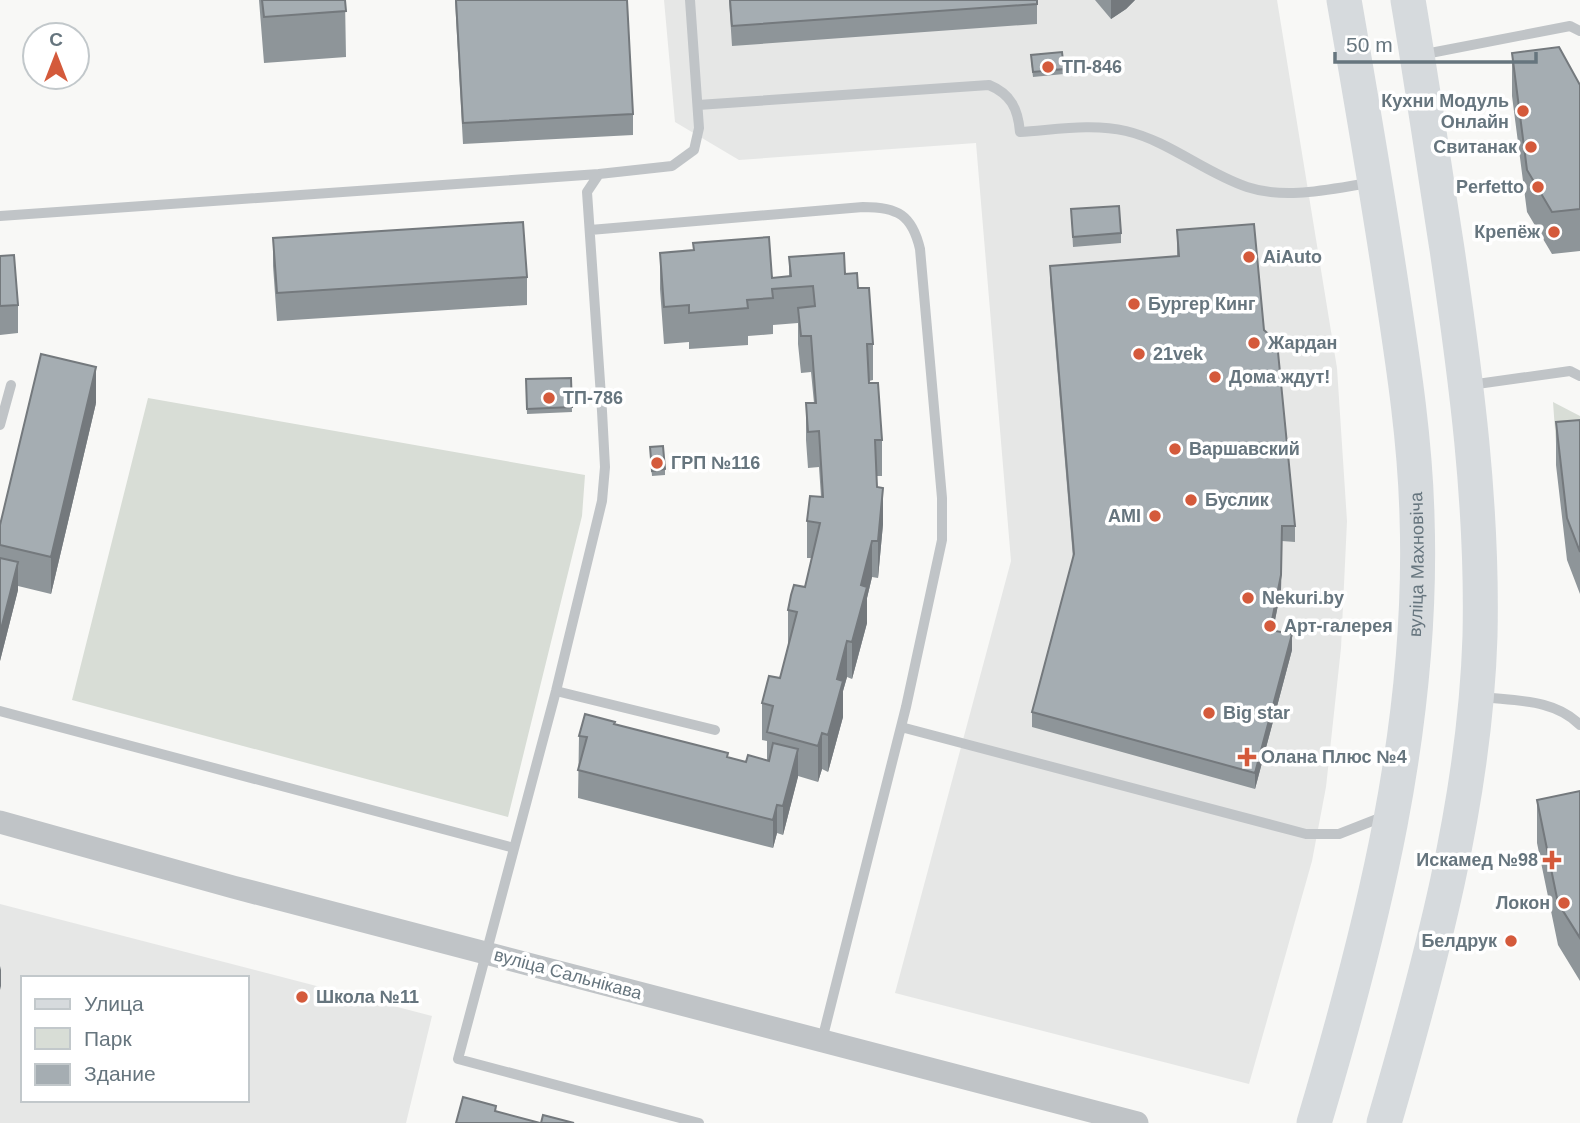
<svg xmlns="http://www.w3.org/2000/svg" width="1580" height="1123" font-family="Helvetica,sans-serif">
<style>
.built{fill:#e6e7e6;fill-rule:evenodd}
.green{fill:#d8ddd6}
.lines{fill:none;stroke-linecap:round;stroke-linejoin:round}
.lane{stroke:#c0c4c7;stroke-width:10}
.street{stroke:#c0c4c7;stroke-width:23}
.primary{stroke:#d6dadd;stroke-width:35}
.wall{fill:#8e9599}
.shaded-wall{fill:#74797d}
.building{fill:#a5adb2;stroke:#74797d;stroke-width:2}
.poi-dot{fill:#d45a3b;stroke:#fff;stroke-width:2.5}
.labels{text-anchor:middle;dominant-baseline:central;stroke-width:7;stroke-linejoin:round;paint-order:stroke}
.poi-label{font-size:18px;font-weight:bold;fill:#66757e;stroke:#fff;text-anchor:start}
.street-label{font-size:18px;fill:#66757e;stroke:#fff}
</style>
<rect width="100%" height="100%" fill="#f8f8f6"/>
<path class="built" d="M664,0H1277L1337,368L1347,521L1341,648L1326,787L1312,861L1249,1084L895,993L1011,561L976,143L739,160L675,122Z
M0,904L432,1016L406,1123H0ZM23,978H247V1100H23Z"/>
<path class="green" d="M148,398L585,475L582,516L508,817L72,700Z
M1553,402L1580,416V456L1557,458Z"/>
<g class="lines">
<path class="lane" d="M1420,55L1570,26L1580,31
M698,105L989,85C1011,94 1018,109 1020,132C1054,130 1092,123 1126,131C1169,141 1205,173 1247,187C1286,200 1330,189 1369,183
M599,174L672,166L694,150L699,128L690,0
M0,216L599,174L587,192L602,411L605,467L602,501L556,691L458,1059L699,1123
M590,230L863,207C898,207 912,215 920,249L942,498V540L906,707L822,1040
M1470,385L1570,371L1580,376
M0,425L11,385
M556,691L715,730
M1482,697C1516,701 1555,699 1580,725
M0,711L514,848
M901,727L1306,834H1339L1385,816"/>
<path class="street" d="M0,822L233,887L1137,1123"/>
<g class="primary">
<path id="s1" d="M1314,1123C1373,925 1424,724 1417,516C1415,436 1402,356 1390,277C1376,185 1360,92 1344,0"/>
<path d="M1384,1123C1430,965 1475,801 1480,636C1483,505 1466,378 1447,249C1434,166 1422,83 1408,0"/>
</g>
</g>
<path class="wall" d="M259,0H345L346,57L264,63Z
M455,0H627L633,114V135L463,144Z
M729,0H1037V24L732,46Z
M1095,0H1135L1126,9L1111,19Z
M1512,53L1580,85V251L1552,254L1527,212L1512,96Z
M1031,60L1064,69V74L1033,77Z
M1071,209L1121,233V243L1073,247Z
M1177,230L1264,330L1295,526V542L1282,541L1281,590L1273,630L1292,650L1255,789L1032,727V712L1073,558L1050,281V266L1177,256Z
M273,238L527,277V305L277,321L273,266Z
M660,253L772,278L789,276V257L845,274L858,288L873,344V380L869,381L882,440V476H877V487L883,524L878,578L872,577L867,598V623L852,679L847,677L843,691V717L828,772L822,769L818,782L798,776L783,835L777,833L773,848L578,798L579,736L615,725L746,762L767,760V741L762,740V703L780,678L788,646V610L805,587L812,558H807V521L821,497L819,467L808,468L806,440V403H814L811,372L801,373L798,344V323L773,325V334L748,336V345L689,349V342L664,344L660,289Z
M0,256L18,305V333L0,335Z
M571,378L572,412L527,414L526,379Z
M96,403L51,594L18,586V590L0,661V525Z
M1580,420V594L1567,560L1556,465V422Z
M650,452L665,469V475L652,476Z
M1580,791V981L1558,945L1537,843V800Z"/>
<path class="shaded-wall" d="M1111,0H1135L1126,9L1111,19Z
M96,367V403L51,594V557Z
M883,488V524L878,578V541Z
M1282,526L1281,590L1270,645V630Z
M872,541V577L867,598V623L852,679V642L861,585Z
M18,562V590L0,661V633Z
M1292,634V650L1255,789V773Z
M847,641V677L843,691V717L828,772V735L837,679Z
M822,733V769L818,782V746Z
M798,749V777L783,835V806Z
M777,805V833L773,848V820Z
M1,966V986L0,990V970Z"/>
<path class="building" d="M262,0H345L346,11L264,17Z
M456,0H627L633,114L463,123Z
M730,0H1037V4L732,26Z
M1559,47L1580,85V209L1552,212L1527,170L1512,53Z
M1062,52L1064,69L1033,72L1031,55Z
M1119,206L1121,233L1073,237L1071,209Z
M523,222L527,277L277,293L273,238Z
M1254,224L1264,330L1277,342L1295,526H1282L1281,575L1270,630L1292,634L1255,773L1032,712L1074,554L1050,266L1179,256L1177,230Z
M769,237L772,278L791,276L789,257L844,253L845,274L857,273L858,288H869L873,344H867L869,383H878L882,440H875L877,487L883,488L878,541H872L861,585L867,587L852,642L847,641L837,679L843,681L828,735L822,733L818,746L767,732L773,706L762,703L769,676L780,678L797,612L788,610L791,595L794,585L805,587L820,523L807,521L810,496L823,497L819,431L808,432L806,403H816L811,336H801L798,308L815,306L813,286L772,289L773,298L747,300L748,308L689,313V305L664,307L660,253L694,250L693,243Z
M14,255L18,305L0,306V256Z
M41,354L96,367L51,557L0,545V525Z
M571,378L572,407L527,409L526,379Z
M1580,420V552L1567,518L1556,422Z
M663,446L665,469L652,471L650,447Z
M0,558L18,562L0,633Z
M585,714L615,722L614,724L728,753L727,757L746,762L748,755L769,761L773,743L798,749L783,806L777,805L773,820L578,770L587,737L579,736Z
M1580,791V938L1558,903L1537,800Z
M463,1097L496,1106L495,1111L540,1123H456Z
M543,1115L574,1123H541Z"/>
<g class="poi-dot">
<circle cx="1048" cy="67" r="7"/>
<circle cx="1523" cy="111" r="7"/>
<circle cx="1531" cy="147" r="7"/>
<circle cx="1538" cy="187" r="7"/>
<circle cx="1554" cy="232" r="7"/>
<circle cx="1249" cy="257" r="7"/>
<circle cx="1134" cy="304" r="7"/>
<circle cx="1254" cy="343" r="7"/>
<circle cx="1139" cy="354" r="7"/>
<circle cx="1215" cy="377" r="7"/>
<circle cx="549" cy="398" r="7"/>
<circle cx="1175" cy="449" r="7"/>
<circle cx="657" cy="463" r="7"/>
<circle cx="1191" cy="500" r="7"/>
<circle cx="1155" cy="516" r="7"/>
<circle cx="1248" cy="598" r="7"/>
<circle cx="1270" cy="626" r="7"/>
<circle cx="1209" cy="713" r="7"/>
<path d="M1243.5 746.5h7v7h7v7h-7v7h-7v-7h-7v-7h7z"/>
<path d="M1548.5 849.5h7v7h7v7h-7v7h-7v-7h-7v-7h7z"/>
<circle cx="1564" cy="903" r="7"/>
<circle cx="1511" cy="941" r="7"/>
<circle cx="302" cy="997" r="7"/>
</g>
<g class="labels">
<g class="poi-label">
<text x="1062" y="67">ТП-846</text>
<text x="1509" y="101" text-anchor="end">Кухни Модуль<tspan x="1509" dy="21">Онлайн</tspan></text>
<text x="1517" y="147" text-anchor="end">Свитанак</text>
<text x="1524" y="187" text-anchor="end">Perfetto</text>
<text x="1540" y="232" text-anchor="end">Крепёж</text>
<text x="1263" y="257">AiAuto</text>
<text x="1148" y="304">Бургер Кинг</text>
<text x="1268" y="343">Жардан</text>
<text x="1153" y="354">21vek</text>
<text x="1229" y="377">Дома ждут!</text>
<text x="563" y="398">ТП-786</text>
<text x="1189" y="449">Варшавский</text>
<text x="671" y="463">ГРП №116</text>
<text x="1205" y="500">Буслик</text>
<text x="1141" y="516" text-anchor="end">AMI</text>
<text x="1262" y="598">Nekuri.by</text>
<text x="1284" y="626">Арт-галерея</text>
<text x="1223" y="713">Big star</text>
<text x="1261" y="757">Олана Плюс №4</text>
<text x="1538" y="860" text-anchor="end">Искамед №98</text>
<text x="1550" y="903" text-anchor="end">Локон</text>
<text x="1497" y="941" text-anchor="end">Белдрук</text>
<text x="316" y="997">Школа №11</text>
</g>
<g class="street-label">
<text stroke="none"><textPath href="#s1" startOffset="570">вуліца Махновіча</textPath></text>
<text transform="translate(568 974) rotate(15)">вуліца Сальнікава</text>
</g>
</g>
<rect x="21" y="976" width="228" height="126" fill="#ffffff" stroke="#c2c8cb" stroke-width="2"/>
<rect x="35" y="999" width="35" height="10" fill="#d6dadd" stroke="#c2c8cb" stroke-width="2"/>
<text x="84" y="1011" font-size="21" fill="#66757e">Улица</text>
<rect x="35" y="1028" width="35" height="21" fill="#d8ddd6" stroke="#c2c8cb" stroke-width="2"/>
<text x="84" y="1046" font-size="21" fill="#66757e">Парк</text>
<rect x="35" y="1064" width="35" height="21" fill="#a5adb2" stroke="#c2c8cb" stroke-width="2"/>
<text x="84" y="1081" font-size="21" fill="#66757e">Здание</text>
<g transform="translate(56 56)"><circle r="33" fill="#ffffff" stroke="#c2c8cb" stroke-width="2"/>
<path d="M0-5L12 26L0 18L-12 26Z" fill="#d45a3b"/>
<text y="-10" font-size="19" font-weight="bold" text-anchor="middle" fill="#66757e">С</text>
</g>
<path d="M1335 52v10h201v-10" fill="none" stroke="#66757e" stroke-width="3.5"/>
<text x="1346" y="52" font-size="21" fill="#66757e" stroke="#ffffff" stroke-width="5" paint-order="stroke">50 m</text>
</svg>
